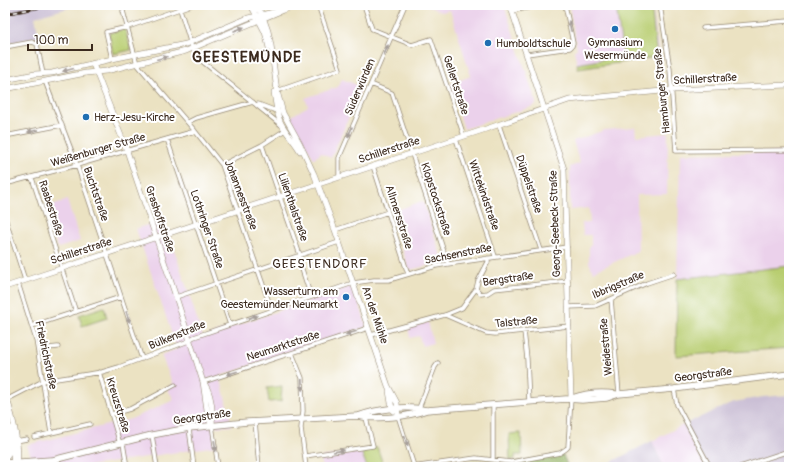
<svg xmlns="http://www.w3.org/2000/svg" width="794" height="472" font-family="Pangolin,sans-serif">
<style>
.built{fill:#ebd1eb}
.industrial{fill:#cbbfd5}
.green{fill:#b8cd70;stroke:#7a7c47}
.forest{fill:#92b062;stroke:#666d40}
.lines{fill:none;stroke-linecap:round;stroke-linejoin:round}
.street-casing{stroke:#938670;stroke-width:5}
.secondary-casing{stroke:#938670;stroke-width:6}
.primary-casing{stroke:#938670;stroke-width:7}
.street{stroke:#fff;stroke-width:3.5}
.secondary{stroke:#fff;stroke-width:5}
.primary{stroke:#fff;stroke-width:5.5}
.rail-casing{stroke:#3b2a1e;stroke-width:3}
.rail{stroke:#fff;stroke-width:1.5;stroke-dasharray:4.5;stroke-linecap:butt}
.oneway{fill:#a79f9a}
.poi-dot{fill:#1f6fb2;stroke:#fff;stroke-width:1.5}
.labels{text-anchor:middle;dominant-baseline:central;stroke-width:4;stroke-linejoin:round;paint-order:stroke}
.poi-label{font-size:11px;fill:#3b2a1e;stroke:#fff;text-anchor:start}
.street-label{font-size:11px;fill:#3b2a1e;stroke:#fff}
.quarter-label{font-size:13px;letter-spacing:1px;fill:#3b2a1e;stroke:#fff}
.district-label{font-size:15px;font-weight:bold;letter-spacing:1px;fill:#3b2a1e;stroke:#fff}
</style>
<rect width="100%" height="100%" fill="#fff"/>
<filter id="ink" filterUnits="userSpaceOnUse"><feTurbulence type="fractalNoise" baseFrequency=".025" numOctaves="2"/><feDisplacementMap in="SourceGraphic" scale="8" xChannelSelector="R" yChannelSelector="G"/><feConvolveMatrix kernelMatrix="1 2 1 2 8 2 1 2 1" color-interpolation-filters="sRGB"/></filter>
<filter id="wash" filterUnits="userSpaceOnUse"><feTurbulence type="fractalNoise" baseFrequency=".012" numOctaves="4" result="noise"/><feDisplacementMap in="SourceGraphic" scale="16" xChannelSelector="R" yChannelSelector="G"/><feGaussianBlur stdDeviation="0.9" result="paint"/><feColorMatrix in="noise" values="0 0 0 0 0 0 0 0 0 0 0 0 0 0 0 0 0 1.4 0 .05"/><feComposite in="paint" operator="in"/></filter>
<g filter="url(#wash)">
<rect width="100%" height="100%" fill="#ebe2c2"/>
<path class="built" d="M425,5H504L536,102V104L534,106L464,129L450,84L471,76L450,10L442,12Z
M569,5H652L659,56L578,69L574,50L577,49Z
M342,79L359,86L360,83L363,85L331,158L321,153L314,159L290,117L308,106L305,98L338,87Z
M635,127L636,136L668,133L667,194L637,195L638,251L593,272L589,262V246H591V235H583L582,223H590L589,208L570,210V167L580,163L573,141L605,130Z
M789,152V266L677,279L680,154Z
M67,200L80,241L58,248L44,208Z
M423,201L443,262L409,270L391,212Z
M164,219L203,337L353,285L367,327L220,376L232,426L213,427L216,446L83,467H35L27,445L131,419L174,400L167,388L173,384L161,355L177,349L136,229Z
M428,322L433,343L422,346L419,336L410,338L408,327Z
M683,425L706,467H664L652,441Z
M361,451L367,467H322L321,457Z"/>
<path class="industrial" d="M5,5H79L35,17L39,37L5,44Z
M789,395V467H706L683,425L734,402L763,397Z
M652,441L664,467H601L619,458Z"/>
<path class="green" d="M626,5H651L657,57L578,69L577,64L623,56L616,6Z
M125,29L131,50L113,54L109,33Z
M789,266V348L676,356L677,279Z
M104,307L107,318L82,326L79,315Z
M282,386L281,401L269,402L267,388Z
M521,433L522,455H515V459L510,460L509,434Z
M377,447L384,467H367L361,451Z
M470,461H493V467H470Z"/>
<path class="forest" d="M563,455L568,467H493V461L510,463Z"/>
</g>
<g filter="url(#ink)">
<g class="lines">
<g class="street-casing">
<path id="street" d="M364,5L372,29L412,45L431,39L464,136
M660,5L670,69L676,151L789,150
M180,9L192,48L198,58L281,125
M123,11L137,64L195,131L222,165L272,311
M512,11L541,5
M703,28L789,21
M5,47L32,42L37,44L43,74
M527,54L570,48L572,46L573,43L565,5
M112,59L106,32L128,27L191,5
M45,81L77,165L142,359
M371,84L392,93L448,264
M277,91L340,69L318,5
M258,104L279,112
M188,122L196,118L253,102
M499,125L541,250
M5,136L62,125
M167,139L230,325
M456,139L495,256
M262,145L300,255L299,260L311,297
M222,165L262,145L285,130
M373,166L408,274
M339,177V158L405,5
M32,178L76,312
M5,184L77,165L195,131
M5,218L25,280
M335,230L388,212
M18,283L36,340L51,433
M476,289L481,294L488,293L494,289L568,281
M176,297L339,242
M611,299L619,394
M568,307L595,306L647,283L674,274
M445,315L486,333L495,334L569,326
M32,326L121,297
M524,331L527,359L529,402
M371,335L445,315L462,308L476,289L478,281L488,262V258
M38,349L58,347
M292,353L302,378L303,411L301,428L306,467
M99,372L120,444
M203,382L368,328
M674,389L677,405L710,467
M6,400L43,381L102,372L119,367L186,342L194,337L353,283L374,280H389L436,266L448,264L567,247
M493,405V459
M419,408L435,367L438,363
M112,414L130,409L175,385
M398,416L414,466
M255,421L259,467
M212,425L218,467
M189,428L194,467
M152,435L157,467
M34,437L90,424
M16,441L27,439
M123,443L127,467
M305,456L373,446L366,418
M412,467L476,458L511,462L560,453L566,449L568,447L571,398
M740,467L789,451"/>
</g>
<g class="secondary-casing">
<path id="secondary" d="M251,5L265,32L269,48
M256,5L262,14L268,31L271,45L277,91L283,113L300,144L314,174L335,230L388,386L397,403L398,416
M510,5L564,169L571,398
M93,64L127,151L176,297L203,382C212,392 213,413 212,425
M5,80L35,74L52,73L112,59L186,44L248,18L278,11
M5,89L86,73L106,71L186,51L283,10L299,5
M274,92C276,103 276,115 282,125C287,134 295,142 300,151
M5,287L483,130L569,100L672,90L789,85
M203,382L208,417L211,424
M389,391L392,409L394,411
M5,392C11,411 22,449 16,467
M11,428L14,466
M5,460L8,454L9,428"/>
</g>
<g class="primary-casing">
<path id="primary" d="M572,398C586,393 602,392 616,394
M358,416C378,409 406,405 426,410
M5,463L51,460
M38,467L53,460L152,435L189,428L247,422L357,416C377,420 407,417 427,410L566,399L582,400L607,398L619,394L674,389L789,374"/>
</g>
<use href="#street" class="street"/>
<use href="#secondary" class="secondary"/>
<use href="#primary" class="primary"/>
<g class="rail-casing">
<path id="rail" d="M5,14L51,5"/>
</g>
<use href="#rail" class="rail"/>
</g>
<defs><path id="oneway-solid" d="M-6-.8H1V-3.2L6.5 0L1 3.2V.8H-6Z"/></defs>
<g class="oneway">
<use href="#oneway-solid" transform="translate(570 26) rotate(-102)"/>
<use href="#oneway-solid" transform="translate(239 29) rotate(-21)"/>
<use href="#oneway-solid" transform="translate(386 50) rotate(-67)"/>
<use href="#oneway-solid" transform="translate(162 58) rotate(-14)"/>
<use href="#oneway-solid" transform="translate(68 70) rotate(166)"/>
<use href="#oneway-solid" transform="translate(33 131) rotate(169)"/>
<use href="#oneway-solid" transform="translate(350 132) rotate(113)"/>
<use href="#oneway-solid" transform="translate(128 317) rotate(71)"/>
<use href="#oneway-solid" transform="translate(252 317) rotate(-19)"/>
<use href="#oneway-solid" transform="translate(351 333) rotate(162)"/>
<use href="#oneway-solid" transform="translate(232 373) rotate(162)"/>
<use href="#oneway-solid" transform="translate(302 385) rotate(88)"/>
<use href="#oneway-solid" transform="translate(406 441) rotate(73)"/>
<use href="#oneway-solid" transform="translate(215 446) rotate(82)"/>
<use href="#oneway-solid" transform="translate(339 451) rotate(-9)"/>
</g>
</g>
<g class="poi-dot">
<circle cx="615" cy="29" r="4"/>
<circle cx="488" cy="43" r="4"/>
<circle cx="86" cy="117" r="4"/>
<circle cx="346" cy="297" r="4"/>
</g>
<g class="labels">
<g class="poi-label">
<text x="615" y="42" text-anchor="middle">Gymnasium<tspan x="615" dy="13">Wesermünde</tspan></text>
<text x="496" y="43">Humboldtschule</text>
<text x="94" y="117">Herz-Jesu-Kirche</text>
<text x="338" y="291" text-anchor="end">Wasserturm am<tspan x="338" dy="13">Geestemünder Neumarkt</tspan></text>
</g>
<g class="street-label">
<text transform="translate(705 79) rotate(-3)">Schillerstraße</text>
<text transform="translate(456 85) rotate(72)">Gellertstraße</text>
<text transform="translate(360 87) rotate(-67)">Süderwürden</text>
<text transform="translate(662 91) rotate(-96)">Hamburger Straße</text>
<text transform="translate(98 150) rotate(-16)">Weißenburger Straße</text>
<text transform="translate(389 150) rotate(-18)">Schillerstraße</text>
<text transform="translate(529 184) rotate(71)">Düppelstraße</text>
<text transform="translate(96 194) rotate(71)">Buchtstraße</text>
<text transform="translate(241 195) rotate(69)">Johannesstraße</text>
<text transform="translate(484 195) rotate(71)">Wittekindstraße</text>
<text transform="translate(436 199) rotate(72)">Klopstockstraße</text>
<text transform="translate(293 207) rotate(71)">Lilienthalstraße</text>
<text transform="translate(51 208) rotate(72)">Raabestraße</text>
<text transform="translate(399 217) rotate(72)">Allmersstraße</text>
<text transform="translate(160 219) rotate(71)">Grashoffstraße</text>
<text transform="translate(555 224) rotate(-92)">Georg-Seebeck-Straße</text>
<text transform="translate(207 229) rotate(71)">Lothringer Straße</text>
<text transform="translate(81 251) rotate(-18)">Schillerstraße</text>
<text transform="translate(458 254) rotate(-11)">Sachsenstraße</text>
<text transform="translate(508 279) rotate(-8)">Bergstraße</text>
<text transform="translate(618 285) rotate(-23)">Ibbrigstraße</text>
<text transform="translate(375 315) rotate(71)">An der Mühle</text>
<text transform="translate(516 322) rotate(-5)">Talstraße</text>
<text transform="translate(177 335) rotate(-22)">Bülkenstraße</text>
<text transform="translate(283 346) rotate(-18)">Neumarktstraße</text>
<text transform="translate(606 347) rotate(-95)">Weidestraße</text>
<text transform="translate(46 355) rotate(78)">Friedrichstraße</text>
<text transform="translate(703 375) rotate(-7)">Georgstraße</text>
<text transform="translate(118 405) rotate(73)">Kreuzstraße</text>
<text transform="translate(202 417) rotate(-8)">Georgstraße</text>
</g>
<g class="quarter-label">
<text x="320" y="264">GEESTENDORF</text>
</g>
<g class="district-label">
<text x="247" y="57">GEESTEMÜNDE</text>
</g>
</g>
<rect width="794" height="472" fill="none" stroke="#fff" stroke-width="20"/>
<path d="M28 44v6h64v-6" fill="none" stroke="#3b2a1e" stroke-width="2"/>
<text x="34" y="44" font-size="12" fill="#3b2a1e" stroke="#ffffff" stroke-width="3" paint-order="stroke">100 m</text>
</svg>
